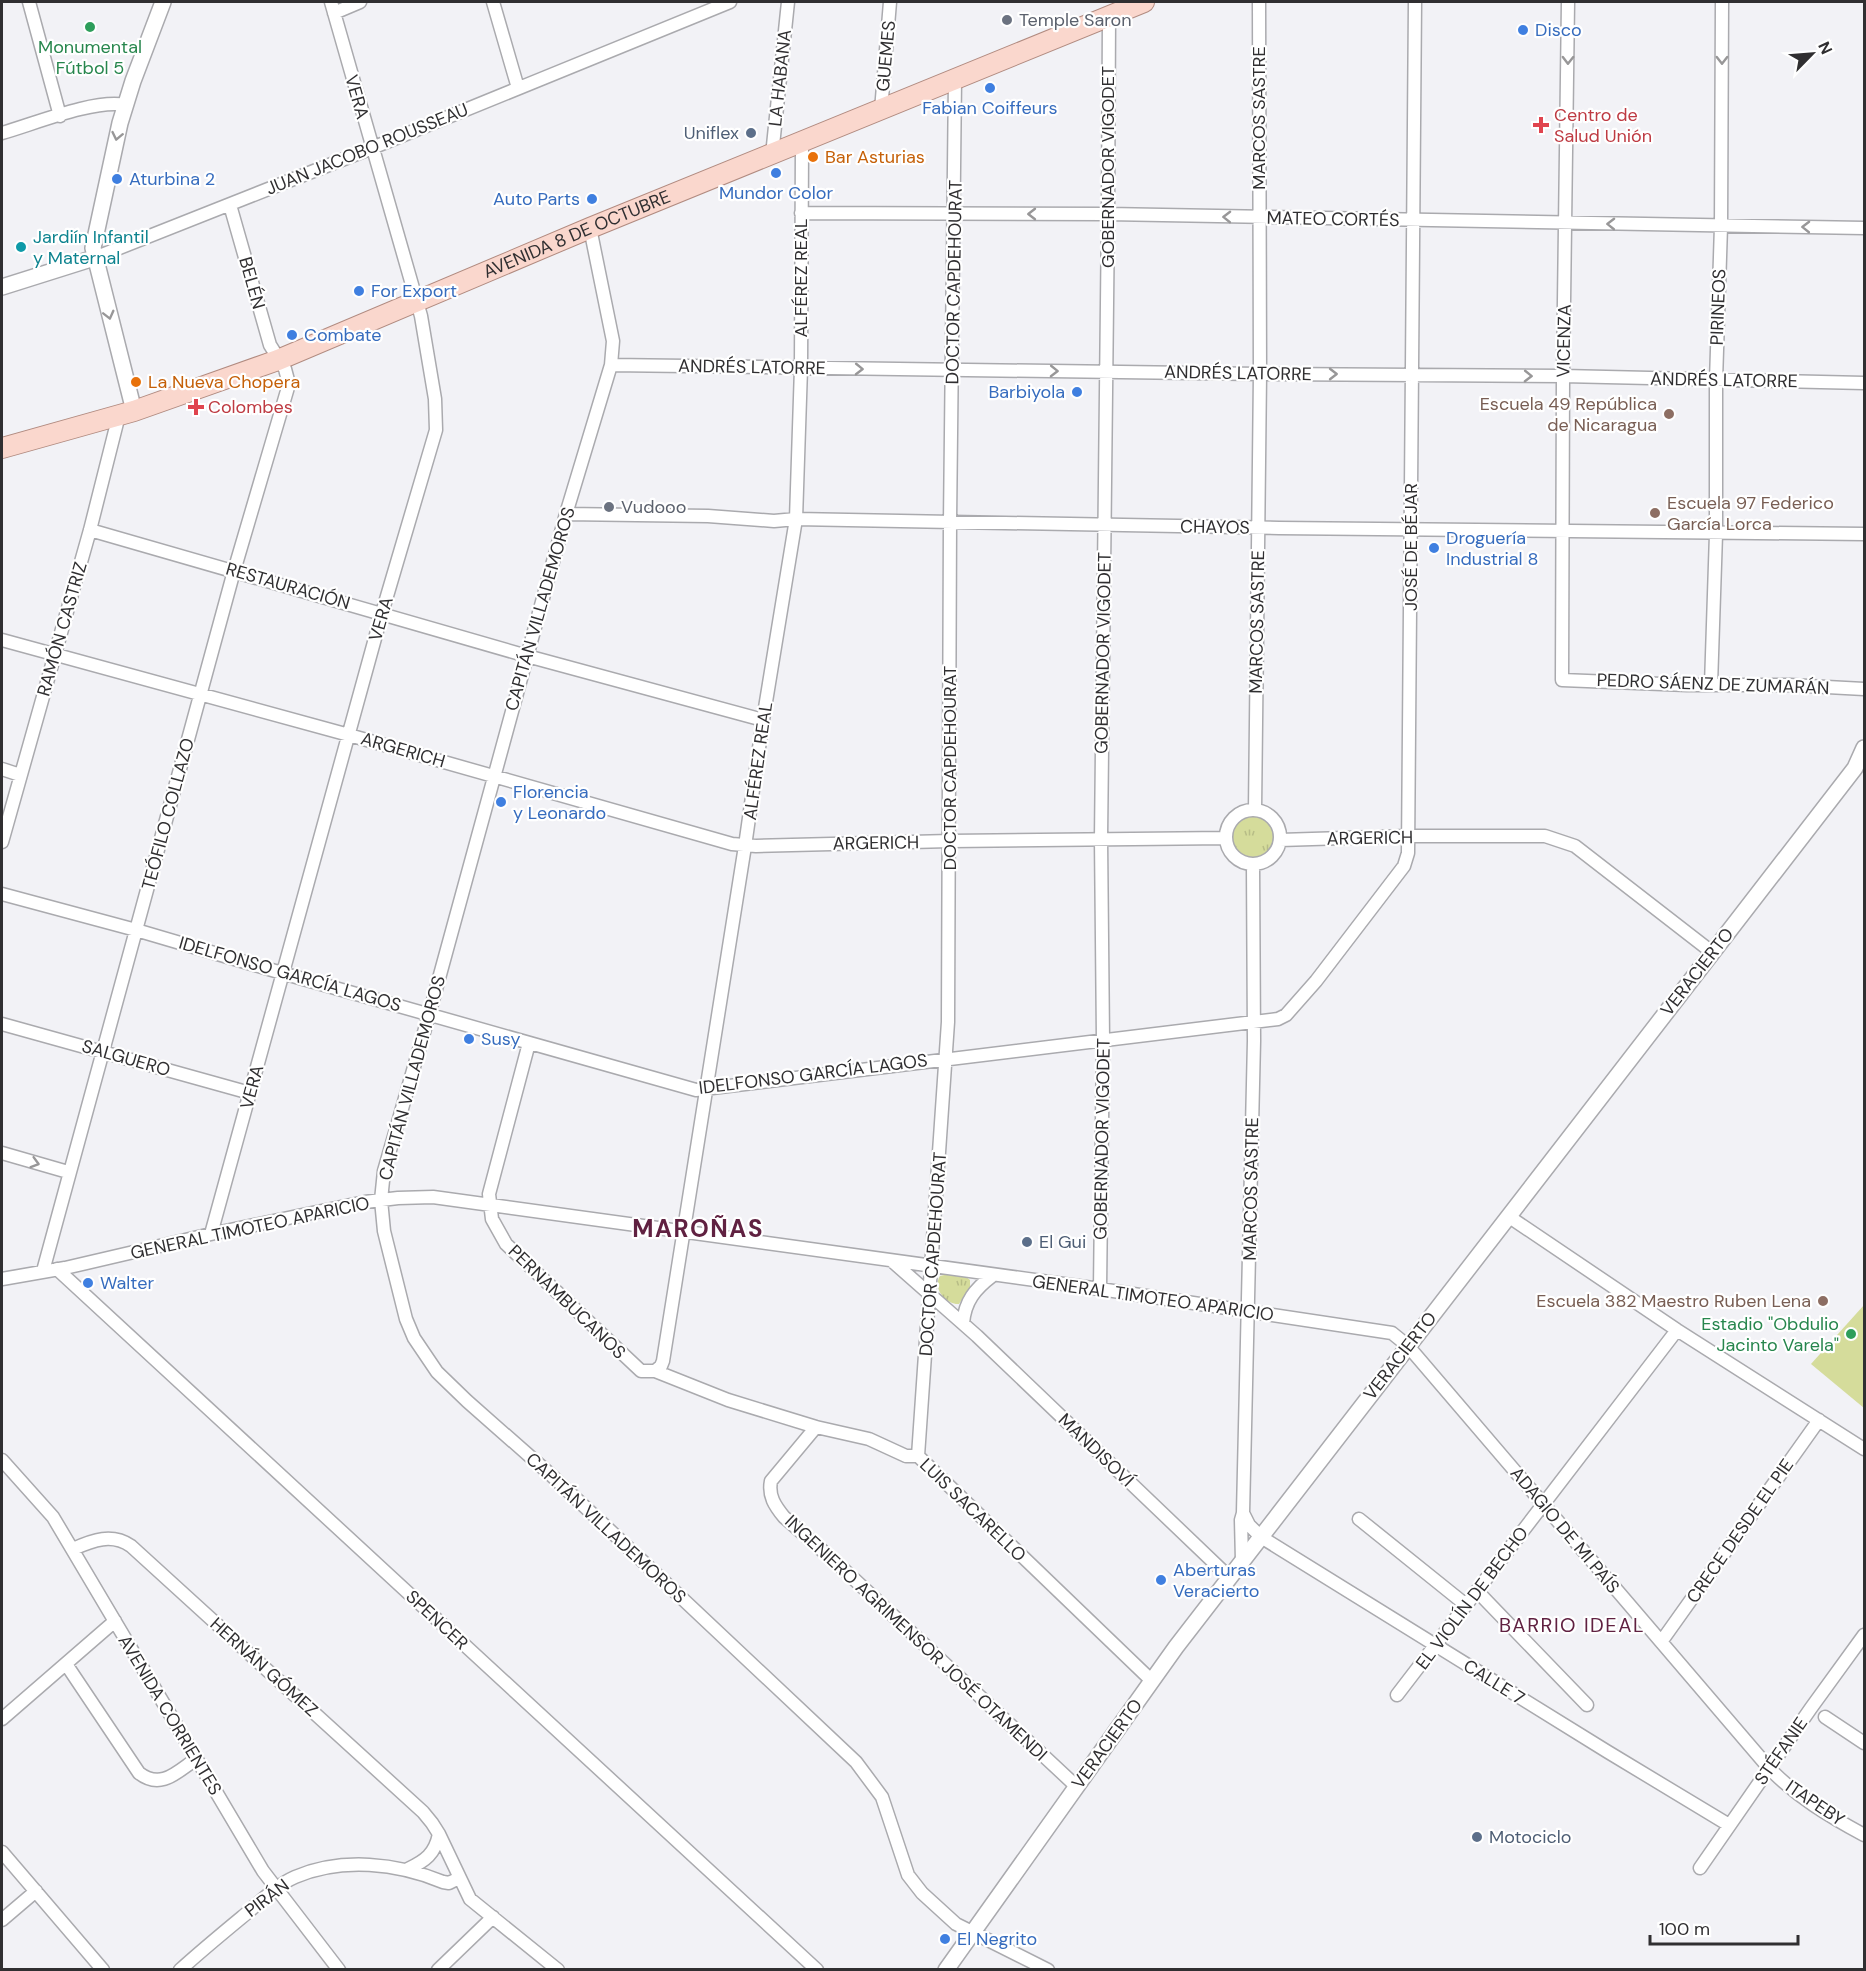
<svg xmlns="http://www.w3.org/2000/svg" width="1866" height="1971" font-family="'DM Sans',sans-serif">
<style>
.grass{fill:url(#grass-tufts)}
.pitch{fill:#d5dc9b}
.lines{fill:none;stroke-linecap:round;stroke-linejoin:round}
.minor-casing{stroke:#aaaaae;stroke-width:15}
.tertiary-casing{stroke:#aaaaae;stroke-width:18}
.primary-casing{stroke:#b18b80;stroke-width:22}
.minor{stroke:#fff;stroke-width:12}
.tertiary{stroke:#fff;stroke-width:15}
.primary{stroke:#fad7cd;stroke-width:20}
.oneway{stroke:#989798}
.worship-dot{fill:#6b7280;stroke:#fff;stroke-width:2}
.leisure-dot{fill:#2e9e5b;stroke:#fff;stroke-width:2}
.shop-dot{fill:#3f7fe0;stroke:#fff;stroke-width:2}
.health-dot{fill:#e0444e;stroke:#fff;stroke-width:2}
.service-dot{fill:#5c6f8a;stroke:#fff;stroke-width:2}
.food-dot{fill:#e8710a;stroke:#fff;stroke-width:2}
.culture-dot{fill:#0f9aa8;stroke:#fff;stroke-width:2}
.education-dot{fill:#8d6e63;stroke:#fff;stroke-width:2}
.labels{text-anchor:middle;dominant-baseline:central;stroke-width:4.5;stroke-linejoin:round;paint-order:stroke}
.worship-label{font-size:18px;fill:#5b616d;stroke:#fff;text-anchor:start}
.shop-label{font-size:18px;fill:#366cbe;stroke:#fff;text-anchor:start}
.leisure-label{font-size:18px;fill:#27864d;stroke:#fff}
.street-label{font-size:18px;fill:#302f31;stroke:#fff}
.health-label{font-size:18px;fill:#be3a42;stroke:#fff;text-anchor:start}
.service-label{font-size:18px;fill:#4e5e75;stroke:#fff;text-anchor:start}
.food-label{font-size:18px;fill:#c56008;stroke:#fff;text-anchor:start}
.culture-label{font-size:18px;fill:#0d838f;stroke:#fff;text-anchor:start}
.education-label{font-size:18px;fill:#785e54;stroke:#fff;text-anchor:end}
.neighbourhood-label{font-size:20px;letter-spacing:1.5px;fill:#602141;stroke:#fff}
.district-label{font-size:24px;font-weight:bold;letter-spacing:1.5px;fill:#602141;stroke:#fff}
</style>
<defs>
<pattern id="grass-tufts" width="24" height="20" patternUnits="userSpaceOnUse" patternTransform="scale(1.5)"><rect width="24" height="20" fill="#d5dc9b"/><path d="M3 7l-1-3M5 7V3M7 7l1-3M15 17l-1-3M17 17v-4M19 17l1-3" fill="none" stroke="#b7bd86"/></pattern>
</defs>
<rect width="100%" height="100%" fill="#f2f2f6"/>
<path class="grass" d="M1232 837a22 22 0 1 1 44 0a22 22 0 1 1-44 0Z
M948,1274L965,1276L970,1280V1287L959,1304C946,1305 932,1288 940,1276Z"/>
<path class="pitch" d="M1864,1305V1408L1811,1364Z"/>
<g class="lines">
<g class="minor-casing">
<path id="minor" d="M29,2L60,116
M493,2L518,88
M1568,2L1563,376L1562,680L1687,685H1790L1864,689
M334,13L360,2
M881,110L890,2
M2,133C34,124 94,99 125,105
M772,155L788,2
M801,213L1108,214L1864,228
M590,228L613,341L611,365L566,514L429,1015L384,1171L381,1200L384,1231L406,1319L414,1338L437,1372L467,1401L551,1475L856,1762L882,1797L908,1875L922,1893L956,1924L1048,1970
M94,258L372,148L730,2
M611,365L1260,374L1563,376L1864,383
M566,514L708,516L774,521L796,519L1279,528L1864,534
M90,530L527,656L763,720
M2,640L349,735L732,844L756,846L950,841L1226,838
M1711,685L1716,534V381L1721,226L1722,2
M2,769L20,775
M1226 837a27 27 0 1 1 54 0a27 27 0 1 1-54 0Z
M1255,810L1260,374L1259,2
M1280,840L1408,836H1545L1575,846L1713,953
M2,842L90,530L119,415
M2,894L136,930L282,973L696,1090L1278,1019L1286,1015L1316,981L1404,866L1408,853L1415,2
M2,1024L250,1093
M529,1043L489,1194L492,1219L506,1244L641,1371H655L728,1400L816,1427L869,1439L906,1456H918
M2,1153L68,1172
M1508,1216L1677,1330L1864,1449
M211,1234L382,613L436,430L435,399L421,316L331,2
M892,1261L977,1336L1230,1578
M57,1269L817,1970
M43,1271L234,571L289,384L285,369L270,345L230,205
M2,1279L65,1268L211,1234L365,1202L398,1198L433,1197L1100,1289L1392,1333L1408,1346L1769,1768C1797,1797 1829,1816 1864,1835
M1100,1289L1103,1040L1101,839L1108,214L1109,17
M963,1323C965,1301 975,1289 992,1276
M655,1371L661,1366L663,1361L745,846L763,720L796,519L801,368L802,143
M816,1427L771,1481C768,1496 775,1506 784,1517L840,1566L1076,1786
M918,1456L948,1022L950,522L955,79
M918,1456L1152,1681
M2,1460L53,1517L263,1871L339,1970
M1243,1513L1249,1525L1261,1537L1608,1752L1729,1825
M1359,1519L1466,1605
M73,1549C93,1540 112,1533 131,1546L423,1812L432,1823L439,1834L470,1899L558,1970
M1242,1561L1241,1520L1243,1513L1254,1041L1253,865
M1477,1591L1587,1705
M1661,1642L1819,1420
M66,1664L139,1773C161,1790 177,1772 196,1759
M1397,1695L1677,1330
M1825,1717L1864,1743
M2,1719L115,1621
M2,1852L103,1970
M1700,1868L1811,1708L1864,1635
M408,1869C425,1861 435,1854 439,1834
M2,1920L36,1891
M180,1970C202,1950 224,1932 247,1913C262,1900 277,1885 295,1877C342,1857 397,1863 443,1882L449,1883L459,1878
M438,1970L493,1917"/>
</g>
<g class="tertiary-casing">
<path id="tertiary" d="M2,287L94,258
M134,411L93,248L120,123L133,81L163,2
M946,1970L1176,1647L1855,768L1864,748"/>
</g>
<g class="primary-casing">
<g id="primary">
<path id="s1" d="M2,448L134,411L278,360L590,228L1144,2"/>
</g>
</g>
<use href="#minor" class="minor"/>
<use href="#tertiary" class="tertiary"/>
<use href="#primary" class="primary"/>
</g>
<defs><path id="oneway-chevron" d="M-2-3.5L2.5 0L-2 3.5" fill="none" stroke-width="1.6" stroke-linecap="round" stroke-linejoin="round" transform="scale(1.5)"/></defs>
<g class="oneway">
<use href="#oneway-chevron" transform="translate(1568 60) rotate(91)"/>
<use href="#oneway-chevron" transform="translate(1722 60) rotate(90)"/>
<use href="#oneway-chevron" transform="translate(117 136) rotate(102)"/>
<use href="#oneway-chevron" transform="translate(1032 214) rotate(-180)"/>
<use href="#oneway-chevron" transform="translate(1227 217) rotate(-179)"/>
<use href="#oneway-chevron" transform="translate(1611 224) rotate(-179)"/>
<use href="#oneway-chevron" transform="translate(1806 227) rotate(-179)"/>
<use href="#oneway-chevron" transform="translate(109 315) rotate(76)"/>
<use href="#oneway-chevron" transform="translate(859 369) rotate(1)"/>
<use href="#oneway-chevron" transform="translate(1054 371) rotate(1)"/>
<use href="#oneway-chevron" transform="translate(1333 374)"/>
<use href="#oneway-chevron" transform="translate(1528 376) rotate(1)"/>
<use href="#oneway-chevron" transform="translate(35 1163) rotate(16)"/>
</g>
<g class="worship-dot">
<circle cx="1007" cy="20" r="6"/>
<circle cx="609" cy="507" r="6"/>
</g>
<g class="leisure-dot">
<circle cx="90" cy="27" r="6"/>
<circle cx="1851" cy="1334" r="6"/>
</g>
<g class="shop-dot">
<circle cx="1523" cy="30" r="6"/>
<circle cx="990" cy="88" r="6"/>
<circle cx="776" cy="173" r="6"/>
<circle cx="117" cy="179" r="6"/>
<circle cx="592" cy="199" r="6"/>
<circle cx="359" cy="291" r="6"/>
<circle cx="292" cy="335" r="6"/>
<circle cx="1077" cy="392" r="6"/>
<circle cx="1434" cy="548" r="6"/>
<circle cx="501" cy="802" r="6"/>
<circle cx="469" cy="1039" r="6"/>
<circle cx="88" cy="1283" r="6"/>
<circle cx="1161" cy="1580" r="6"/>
<circle cx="945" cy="1939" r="6"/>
</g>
<g class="health-dot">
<path d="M1538 116h6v6h6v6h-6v6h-6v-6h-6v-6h6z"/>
<path d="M193 398h6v6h6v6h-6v6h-6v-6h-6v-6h6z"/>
</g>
<g class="service-dot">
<circle cx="751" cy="133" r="6"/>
<circle cx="1027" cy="1242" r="6"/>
<circle cx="1477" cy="1837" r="6"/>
</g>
<g class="food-dot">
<circle cx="813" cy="157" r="6"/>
<circle cx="136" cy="382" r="6"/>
</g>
<circle class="culture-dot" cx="21" cy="247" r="6"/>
<g class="education-dot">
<circle cx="1669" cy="414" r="6"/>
<circle cx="1655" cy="513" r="6"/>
<circle cx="1823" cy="1301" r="6"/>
</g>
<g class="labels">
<g class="worship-label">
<text x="1019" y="20">Temple Saron</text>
<text x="621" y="507">Vudooo</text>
</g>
<g class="shop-label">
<text x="1535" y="30">Disco</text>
<text x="990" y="108" text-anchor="middle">Fabian Coiffeurs</text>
<text x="129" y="179">Aturbina 2</text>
<text x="776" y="193" text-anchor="middle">Mundor Color</text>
<text x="580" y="199" text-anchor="end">Auto Parts</text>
<text x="371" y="291">For Export</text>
<text x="304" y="335">Combate</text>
<text x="1065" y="392" text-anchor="end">Barbiyola</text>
<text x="1446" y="538">Droguería<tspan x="1446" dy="21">Industrial 8</tspan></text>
<text x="513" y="792">Florencia<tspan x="513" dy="21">y Leonardo</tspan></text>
<text x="481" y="1039">Susy</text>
<text x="100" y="1283">Walter</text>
<text x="1173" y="1570">Aberturas<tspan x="1173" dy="21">Veracierto</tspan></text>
<text x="957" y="1939">El Negrito</text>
</g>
<g class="leisure-label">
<text x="90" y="47">Monumental<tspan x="90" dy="21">Fútbol 5</tspan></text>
<text x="1839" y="1324" text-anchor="end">Estadio "Obdulio<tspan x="1839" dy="21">Jacinto Varela"</tspan></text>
</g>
<g class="street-label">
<text transform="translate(886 56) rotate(-85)">GUEMES</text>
<text transform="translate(780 78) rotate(-84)">LA HABANA</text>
<text transform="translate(357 97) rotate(74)">VERA</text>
<text transform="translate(1259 118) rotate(-90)">MARCOS SASTRE</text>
<text transform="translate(367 149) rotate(-22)">JUAN JACOBO ROUSSEAU</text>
<text transform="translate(1108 167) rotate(-90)">GOBERNADOR VIGODET</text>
<text transform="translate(1333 219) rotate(1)">MATEO CORTÉS</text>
<text stroke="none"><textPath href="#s1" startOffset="614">AVENIDA 8 DE OCTUBRE</textPath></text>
<text transform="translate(801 278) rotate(-90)">ALFÉREZ REAL</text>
<text transform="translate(954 282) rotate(-89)">DOCTOR CAPDEHOURAT</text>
<text transform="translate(252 283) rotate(74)">BELÉN</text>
<text transform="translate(1718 307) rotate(-88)">PIRINEOS</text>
<text transform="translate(1564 341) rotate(-89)">VICENZA</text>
<text transform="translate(752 367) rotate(1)">ANDRÉS LATORRE</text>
<text transform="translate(1238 373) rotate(1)">ANDRÉS LATORRE</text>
<text transform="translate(1724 380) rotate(1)">ANDRÉS LATORRE</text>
<text transform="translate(1215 527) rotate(1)">CHAYOS</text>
<text transform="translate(1411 547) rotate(-90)">JOSÉ DE BÉJAR</text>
<text transform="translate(288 586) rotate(16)">RESTAURACIÓN</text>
<text transform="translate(540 609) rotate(-74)">CAPITÁN VILLADEMOROS</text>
<text transform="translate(381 619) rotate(-74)">VERA</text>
<text transform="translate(1257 622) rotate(-89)">MARCOS SASTRE</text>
<text transform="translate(62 629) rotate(-74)">RAMÓN CASTRIZ</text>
<text transform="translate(1103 653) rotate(-89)">GOBERNADOR VIGODET</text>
<text transform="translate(1713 684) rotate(2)">PEDRO SÁENZ DE ZUMARÁN</text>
<text transform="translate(403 750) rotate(16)">ARGERICH</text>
<text transform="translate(758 761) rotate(-82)">ALFÉREZ REAL</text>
<text transform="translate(950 768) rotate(-90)">DOCTOR CAPDEHOURAT</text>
<text transform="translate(168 814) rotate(-75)">TEÓFILO COLLAZO</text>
<text transform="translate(1370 838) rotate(-1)">ARGERICH</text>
<text transform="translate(876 843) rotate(-1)">ARGERICH</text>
<text transform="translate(1697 972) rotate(-52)">VERACIERTO</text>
<text transform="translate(290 974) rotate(16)">IDELFONSO GARCÍA LAGOS</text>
<text transform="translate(126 1058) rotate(16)">SALGUERO</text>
<text transform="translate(813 1074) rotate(-7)">IDELFONSO GARCÍA LAGOS</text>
<text transform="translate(412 1078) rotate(-75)">CAPITÁN VILLADEMOROS</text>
<text transform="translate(252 1087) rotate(-75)">VERA</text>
<text transform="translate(1102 1139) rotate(-89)">GOBERNADOR VIGODET</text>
<text transform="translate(1251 1189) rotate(-89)">MARCOS SASTRE</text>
<text transform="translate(250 1228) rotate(-12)">GENERAL TIMOTEO APARICIO</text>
<text transform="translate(933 1254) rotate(-86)">DOCTOR CAPDEHOURAT</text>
<text transform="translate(1153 1298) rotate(8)">GENERAL TIMOTEO APARICIO</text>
<text transform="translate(567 1302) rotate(44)">PERNAMBUCANOS</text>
<text transform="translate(1400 1356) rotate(-52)">VERACIERTO</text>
<text transform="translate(1096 1450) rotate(44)">MANDISOVÍ</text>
<text transform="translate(973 1510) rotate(44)">LUIS SACARELLO</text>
<text transform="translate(606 1528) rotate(43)">CAPITÁN VILLADEMOROS</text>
<text transform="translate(1565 1530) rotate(50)">ADAGIO DE MI PAÍS</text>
<text transform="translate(1740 1531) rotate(-55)">CRECE DESDE EL PIE</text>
<text transform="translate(1472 1598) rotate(-53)">EL VIOLÍN DE BECHO</text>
<text transform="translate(437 1620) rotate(43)">SPENCER</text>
<text transform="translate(916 1638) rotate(43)">INGENIERO AGRIMENSOR JOSÉ OTAMENDI</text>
<text transform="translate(264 1667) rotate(42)">HERNÁN GÓMEZ</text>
<text transform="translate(1494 1682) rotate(32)">CALLE 7</text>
<text transform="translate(170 1715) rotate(59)">AVENIDA CORRIENTES</text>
<text transform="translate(1107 1744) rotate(-54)">VERACIERTO</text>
<text transform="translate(1781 1751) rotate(-55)">STÉFANIE</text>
<text transform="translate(1815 1803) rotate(34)">ITAPEBY</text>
<text transform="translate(267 1898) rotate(-37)">PIRÁN</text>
</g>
<g class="health-label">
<text x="1554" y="115">Centro de<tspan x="1554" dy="21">Salud Unión</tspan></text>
<text x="208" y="407">Colombes</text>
</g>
<g class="service-label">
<text x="739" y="133" text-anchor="end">Uniflex</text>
<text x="1039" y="1242">El Gui</text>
<text x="1489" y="1837">Motociclo</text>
</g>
<g class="food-label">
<text x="825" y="157">Bar Asturias</text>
<text x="148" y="382">La Nueva Chopera</text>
</g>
<g class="culture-label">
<text x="33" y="237">Jardiín Infantil<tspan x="33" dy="21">y Maternal</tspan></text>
</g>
<g class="education-label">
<text x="1657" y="404">Escuela 49 República<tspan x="1657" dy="21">de Nicaragua</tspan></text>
<text x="1667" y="503" text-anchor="start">Escuela 97 Federico<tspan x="1667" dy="21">García Lorca</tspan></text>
<text x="1811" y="1301">Escuela 382 Maestro Ruben Lena</text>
</g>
<g class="neighbourhood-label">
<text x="1572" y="1625">BARRIO IDEAL</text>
</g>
<g class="district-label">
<text x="698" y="1228">MAROÑAS</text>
</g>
</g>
<rect width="1866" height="1971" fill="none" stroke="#302f31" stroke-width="6"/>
<g transform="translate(1812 54) rotate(65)" stroke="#ffffff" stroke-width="4.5" paint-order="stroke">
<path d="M0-4.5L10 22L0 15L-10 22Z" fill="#302f31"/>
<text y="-9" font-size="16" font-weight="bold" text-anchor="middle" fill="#302f31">N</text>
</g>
<path d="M1650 1935v9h148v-9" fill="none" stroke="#302f31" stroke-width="3"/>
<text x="1659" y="1935" font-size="18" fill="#302f31" stroke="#ffffff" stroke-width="4.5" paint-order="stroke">100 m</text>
</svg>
